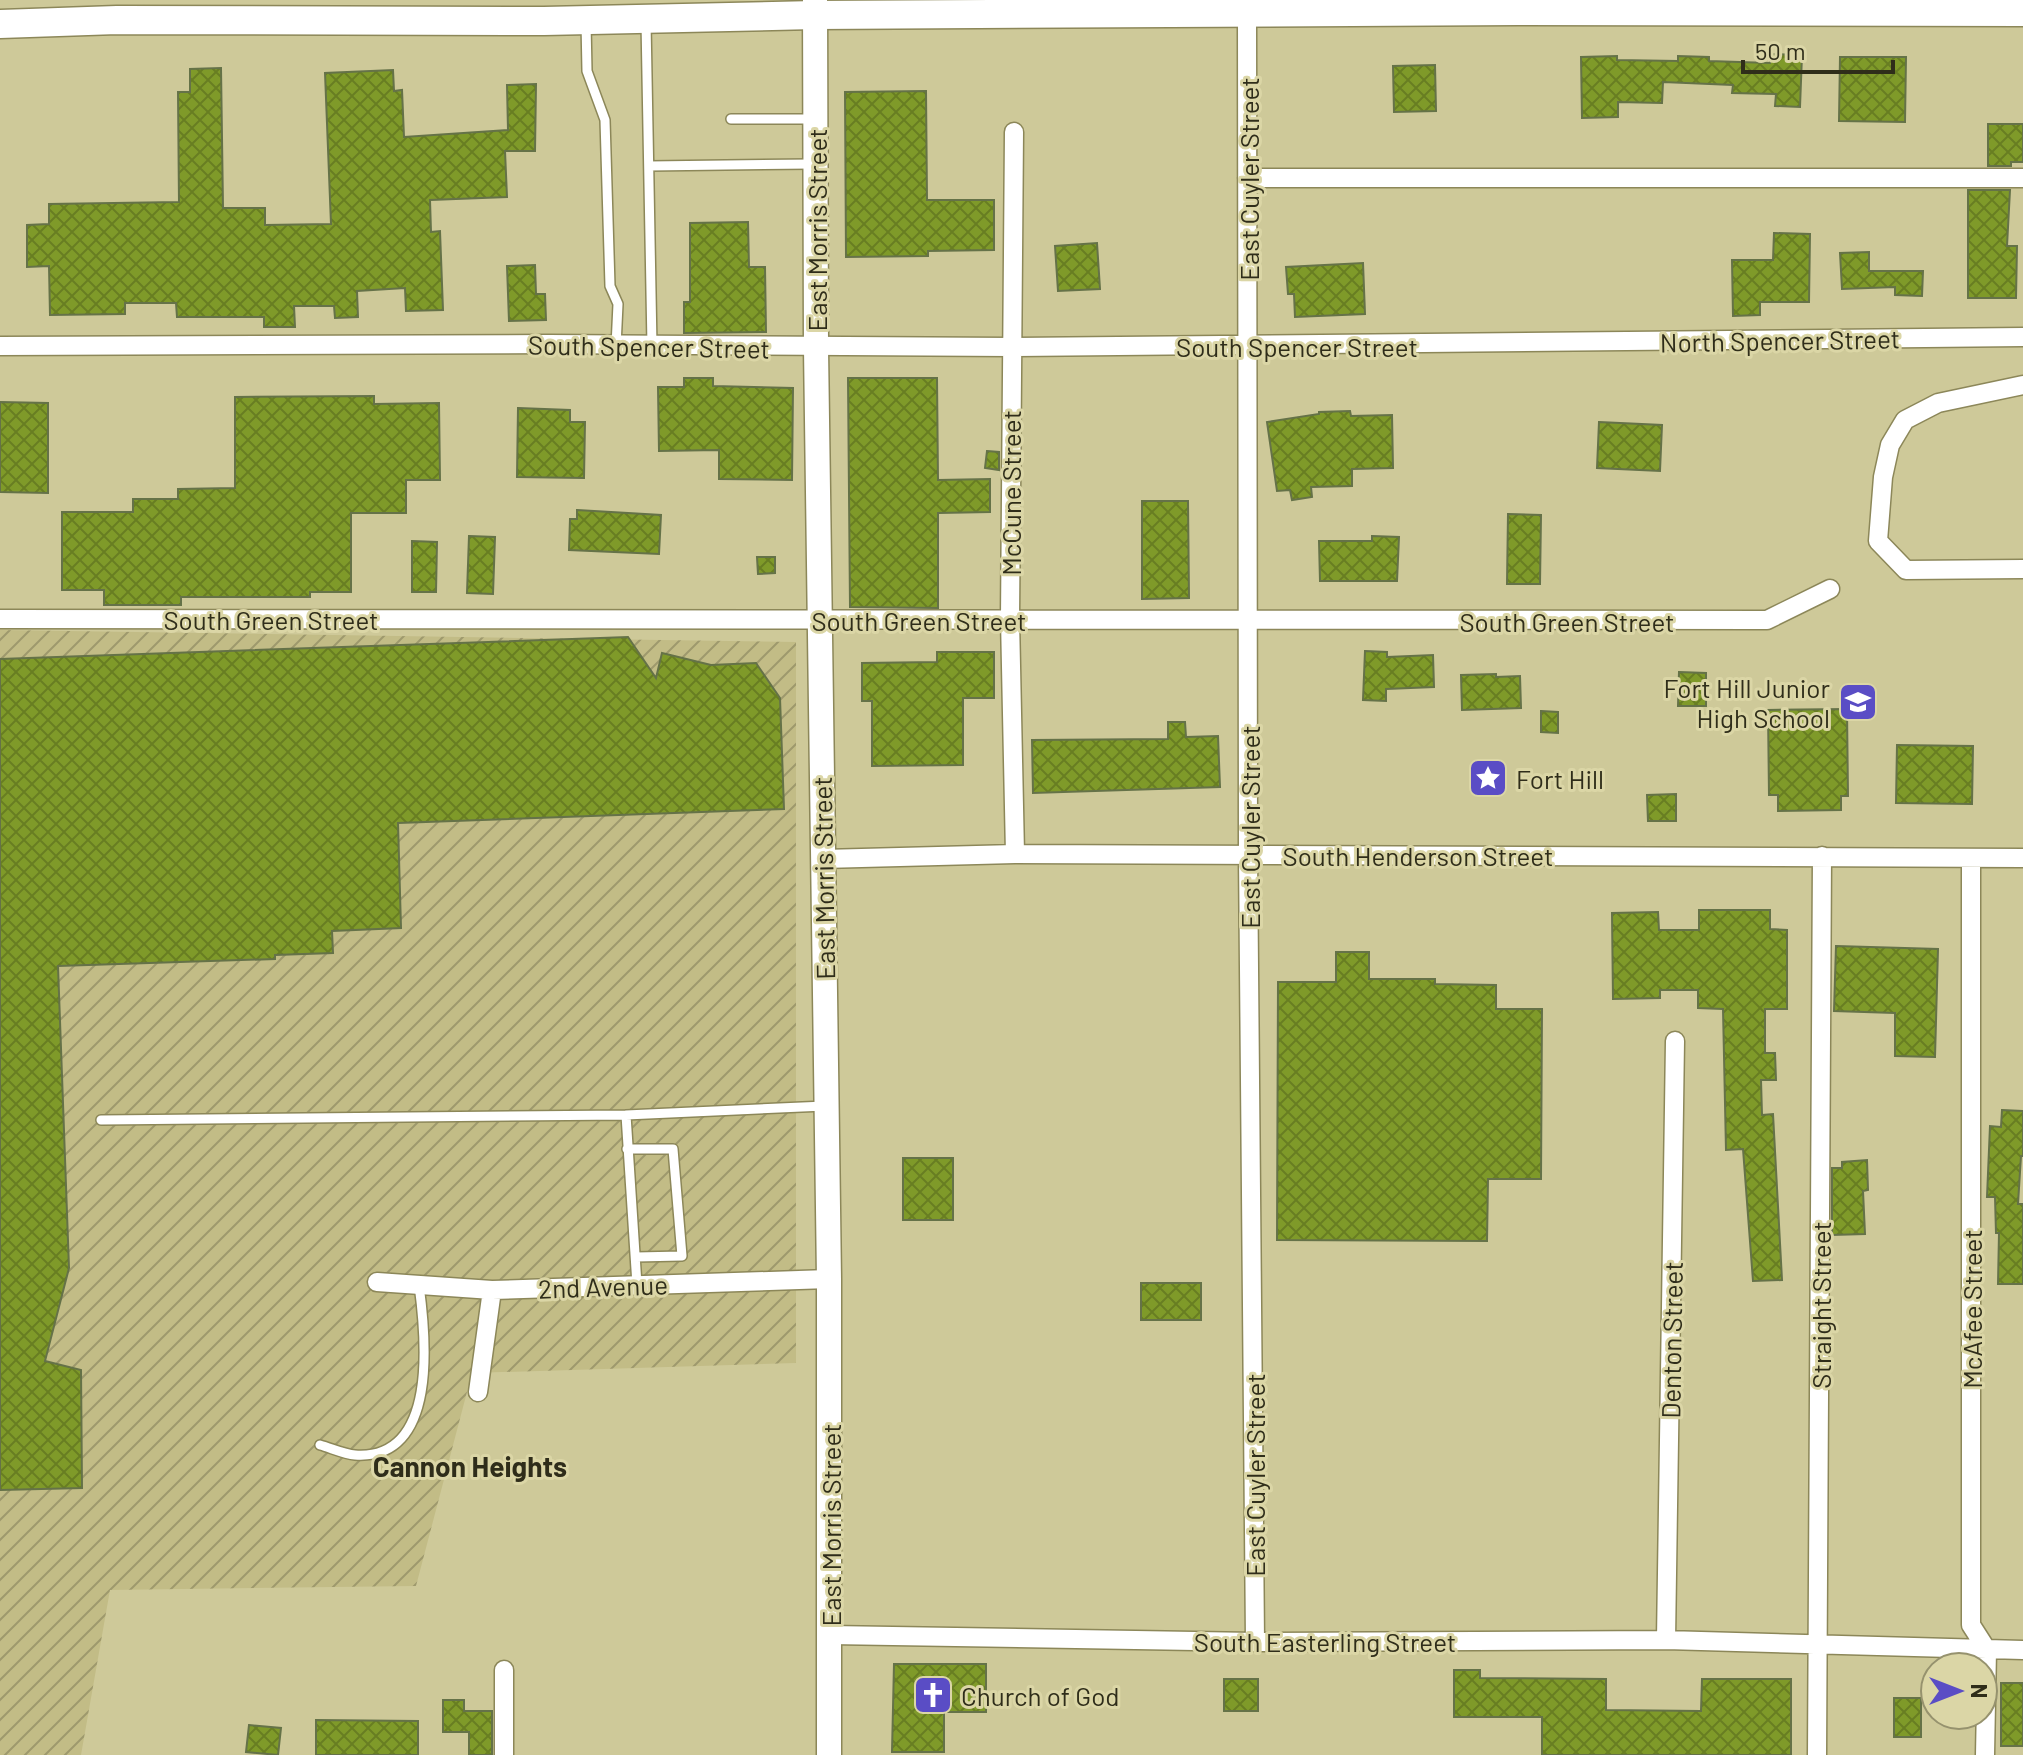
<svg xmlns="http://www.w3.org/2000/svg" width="2023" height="1755" font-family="Barlow,sans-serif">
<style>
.industrial{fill:url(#industrial-furrows)}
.building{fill:url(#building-cross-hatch);stroke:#657248;stroke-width:2}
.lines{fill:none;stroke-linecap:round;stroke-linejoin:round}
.lane-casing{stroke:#8c8759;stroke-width:12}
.street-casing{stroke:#8c8759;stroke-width:21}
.secondary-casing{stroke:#8c8759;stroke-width:27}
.primary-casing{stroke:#8c8759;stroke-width:31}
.lane{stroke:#fff;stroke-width:9}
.street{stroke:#fff;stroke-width:18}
.secondary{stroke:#fff;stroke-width:24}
.primary{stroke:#fff;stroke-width:28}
.labels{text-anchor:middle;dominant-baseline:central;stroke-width:6;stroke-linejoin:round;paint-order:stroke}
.street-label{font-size:26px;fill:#2f2d1a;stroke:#dbd6a6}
.poi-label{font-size:26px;fill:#2f2d1a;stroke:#dbd6a6;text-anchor:start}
.neighbourhood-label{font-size:28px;font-weight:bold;fill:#2f2d1a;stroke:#dbd6a6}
</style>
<defs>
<pattern id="industrial-furrows" width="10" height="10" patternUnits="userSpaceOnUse" patternTransform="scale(2)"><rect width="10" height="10" fill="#c2bc86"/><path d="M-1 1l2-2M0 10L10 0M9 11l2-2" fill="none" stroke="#9e996d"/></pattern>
<pattern id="building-cross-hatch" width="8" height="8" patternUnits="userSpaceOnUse" patternTransform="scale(2)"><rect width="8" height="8" fill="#7f9a29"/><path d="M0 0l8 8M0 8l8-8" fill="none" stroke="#687e22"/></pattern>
</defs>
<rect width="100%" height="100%" fill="#cec999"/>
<path class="industrial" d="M0,630L796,642V1363L472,1373L416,1586L110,1590L81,1755H0Z"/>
<path class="building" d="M1770,54L1802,55L1800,107L1775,106L1776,94L1732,93L1733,85L1663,82L1662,103L1618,102V117L1582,118L1581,57L1617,56V60L1678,61V56L1709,57V61L1770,63Z
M1840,57H1906L1905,122L1839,121Z
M1435,65L1436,111L1394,112L1393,66Z
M221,68L223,208H265V225L331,224L325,73L393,70L394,91L402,90L404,137L508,130L507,85L536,84L535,151H505L507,197L430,200L431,232L440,231L443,310L406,311L405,288L357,291L358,317L335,318L334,306H294L295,327H264V317H177L176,303H125V314L50,315L49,266L27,267V225L49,224V204L179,202L178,92H190V69Z
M926,91L927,200H994V250L928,251V256L846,257L845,92Z
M1988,124H2023V162H2011V166H1988Z
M1968,190H2010L2007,246H2017L2016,298H1968Z
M748,222L749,267H765L766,332L684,333V302H690V223Z
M1774,233L1810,234L1809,302H1760V315L1733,316L1732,260H1773Z
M1097,243L1100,289L1058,291L1055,246Z
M1869,252V271H1923L1922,296L1895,295V287L1842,289L1840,253Z
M1363,263L1365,314L1295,317L1294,294H1288L1286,267Z
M535,265L536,294H545L546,320L509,321L507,266Z
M684,378H713V386L793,388L792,480L719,479V450L659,451L658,387H684Z
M848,378H937L938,480L990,479V512L938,513V608L850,607Z
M374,396V404L439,403L440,480H406V513H351V592H310V597H181V605H104V590H62V512H133V499H178V489L235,488V397Z
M0,402L48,403V493L0,492Z
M518,408L570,410V422H585L584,478L517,477Z
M1350,411L1351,416L1392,415L1393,468L1352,469V486L1311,487L1312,497L1292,500L1290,490L1277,491L1267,422L1319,414V412Z
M1599,422L1662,425L1660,471L1597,468Z
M987,451L999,452V470L985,468Z
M1142,501H1188L1189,598L1142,599Z
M577,510L661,515L659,554L569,550L570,519H577Z
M1508,514L1541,515L1540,584H1507Z
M469,536L495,537L493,594L467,593Z
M1372,536L1399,537L1397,581H1320L1319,541H1372Z
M412,541L437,542L436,592H412Z
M757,557H775V573L758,574Z
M628,637L656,678L662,653L711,665L756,663L780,698L784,809L398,823L401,928L332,931L333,953L275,955V959L58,966L69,1268L45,1361L81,1370L82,1488L0,1490V659Z
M1365,651L1387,652V657L1433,655L1434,687L1386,689V701L1363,700Z
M937,652H994V698H963V765L872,766V701H862V663L937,662Z
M1679,672L1706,673V706H1678Z
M1496,674V677L1520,676L1521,708L1462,710L1461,675Z
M1847,709L1848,796H1841V810L1778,811V795H1769L1768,710Z
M1541,711L1558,712V733L1541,732Z
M1168,722H1185L1186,737L1218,736L1220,787L1033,793L1032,740L1168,739Z
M1897,745L1973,746L1972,804L1896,803Z
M1676,794V821H1648L1647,795Z
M1699,910H1770V929L1787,930V1009H1765V1053H1775L1776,1080H1761L1762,1115L1773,1114L1782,1280L1753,1281L1743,1149L1726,1150L1723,1009L1698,1008V990H1660V998L1613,999L1612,913L1658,912L1659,930H1699Z
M1836,946L1938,949L1935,1057L1895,1056V1013L1834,1011Z
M1336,952H1369V979H1435V984L1496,985V1009H1542L1541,1179H1488L1487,1241L1277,1240L1278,982H1336Z
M2002,1110L2023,1111V1156H2021L2018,1204H2023V1284H1998L1999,1233H1996L1995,1197H1987L1990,1126L2001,1127Z
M903,1158H953V1220H903Z
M1867,1160L1868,1190L1863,1191L1865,1234L1832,1235V1168H1842V1162Z
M1141,1283H1201V1320H1141Z
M894,1664H986V1712H944V1752H892Z
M1454,1670H1480V1678L1606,1679V1710L1701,1711L1702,1679H1791V1755H1542V1717H1454Z
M1224,1679H1258V1711H1224Z
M2001,1683H2023V1746H2001Z
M1894,1698H1921V1737H1894Z
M443,1700H464V1711H492V1755H469V1732H443Z
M316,1720L418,1721V1755H316Z
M249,1725L281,1728L278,1755L246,1752Z"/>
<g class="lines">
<g class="lane-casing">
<path id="lane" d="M646,22L652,346
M586,23L587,71L605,120L610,286L618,304L616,346
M731,119H812
M649,166L812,164
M626,1115L637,1285
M101,1120L626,1115L825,1106
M627,1149H673L682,1256L636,1257
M320,1445C331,1448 344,1454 355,1455C439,1461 426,1337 419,1285"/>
</g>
<g class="street-casing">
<path id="street" d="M1247,13L1248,855L1255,1642
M1014,132L1010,619L1015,854
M1247,178H2023
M0,346L549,344L1011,347L2023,337
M2023,385L1938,403L1905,420L1890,445L1883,477L1878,541L1906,570L2023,569
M0,619L1767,620L1830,589
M1971,858V1625L1987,1650L1985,1755
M823,859L1015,854L2023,858
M377,1282L492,1290L829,1279
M478,1392L492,1290
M830,1635L1255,1642L1666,1640L2023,1650
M1666,1640L1675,1041
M504,1755V1670
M1817,1755L1822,856"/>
</g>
<g class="secondary-casing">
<path id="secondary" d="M815,0L816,348L829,1279V1755"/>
</g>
<g class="primary-casing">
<path id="primary" d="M0,24L117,20L544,21L815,15L1518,11L2023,12"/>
</g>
<use href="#lane" class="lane"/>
<use href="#street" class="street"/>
<use href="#secondary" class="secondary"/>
<use href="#primary" class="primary"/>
</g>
<defs>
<g id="school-square" transform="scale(2)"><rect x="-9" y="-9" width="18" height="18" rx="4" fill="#5a4dc5" stroke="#dbd6a6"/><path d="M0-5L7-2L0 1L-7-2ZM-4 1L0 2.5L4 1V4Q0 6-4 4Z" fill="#fff"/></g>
<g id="sight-square" transform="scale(2)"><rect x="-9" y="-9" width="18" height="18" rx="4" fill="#5a4dc5" stroke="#dbd6a6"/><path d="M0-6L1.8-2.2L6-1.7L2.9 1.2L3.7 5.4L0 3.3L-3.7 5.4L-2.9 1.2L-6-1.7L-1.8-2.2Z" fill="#fff"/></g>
<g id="church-square" transform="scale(2)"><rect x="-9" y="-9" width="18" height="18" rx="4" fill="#5a4dc5" stroke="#dbd6a6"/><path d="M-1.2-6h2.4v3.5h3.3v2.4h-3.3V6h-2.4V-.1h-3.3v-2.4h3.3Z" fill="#fff"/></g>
</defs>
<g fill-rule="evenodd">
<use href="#school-square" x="1858" y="702"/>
<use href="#sight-square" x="1488" y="778"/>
<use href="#church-square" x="933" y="1695"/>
</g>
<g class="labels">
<g class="street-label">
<text transform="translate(1248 179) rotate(-90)">East Cuyler Street</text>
<text transform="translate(816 230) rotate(-90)">East Morris Street</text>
<text transform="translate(1780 340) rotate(-1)">North Spencer Street</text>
<text transform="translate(649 346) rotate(1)">South Spencer Street</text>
<text x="1297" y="346">South Spencer Street</text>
<text transform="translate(1010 493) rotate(-90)">McCune Street</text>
<text x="271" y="619">South Green Street</text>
<text x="919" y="620">South Green Street</text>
<text x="1567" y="621">South Green Street</text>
<text transform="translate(1249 827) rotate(-90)">East Cuyler Street</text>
<text x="1418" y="855">South Henderson Street</text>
<text transform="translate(823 878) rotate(-91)">East Morris Street</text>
<text transform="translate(603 1286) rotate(-2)">2nd Avenue</text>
<text transform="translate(1820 1305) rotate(-90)">Straight Street</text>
<text transform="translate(1971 1309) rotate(-90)">McAfee Street</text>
<text transform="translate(1671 1340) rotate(-89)">Denton Street</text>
<text transform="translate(1254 1475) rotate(-90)">East Cuyler Street</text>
<text transform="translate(830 1525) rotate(-90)">East Morris Street</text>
<text x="1325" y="1641">South Easterling Street</text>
</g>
<g class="poi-label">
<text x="1830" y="687" text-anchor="end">Fort Hill Junior<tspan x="1830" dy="30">High School</tspan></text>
<text x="1516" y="778">Fort Hill</text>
<text x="961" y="1695">Church of God</text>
</g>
<g class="neighbourhood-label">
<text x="470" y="1466">Cannon Heights</text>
</g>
</g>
<g transform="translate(1959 1691) rotate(90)"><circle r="38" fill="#dbd6a6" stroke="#96926e" stroke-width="2"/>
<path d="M0-6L14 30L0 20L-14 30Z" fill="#5a4dc5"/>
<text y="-12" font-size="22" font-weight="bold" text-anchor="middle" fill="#2f2d1a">N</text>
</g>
<path d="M1743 60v12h150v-12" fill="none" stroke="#2f2d1a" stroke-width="4"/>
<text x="1755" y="60" font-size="24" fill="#2f2d1a" stroke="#dbd6a6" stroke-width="6" paint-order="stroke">50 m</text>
</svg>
